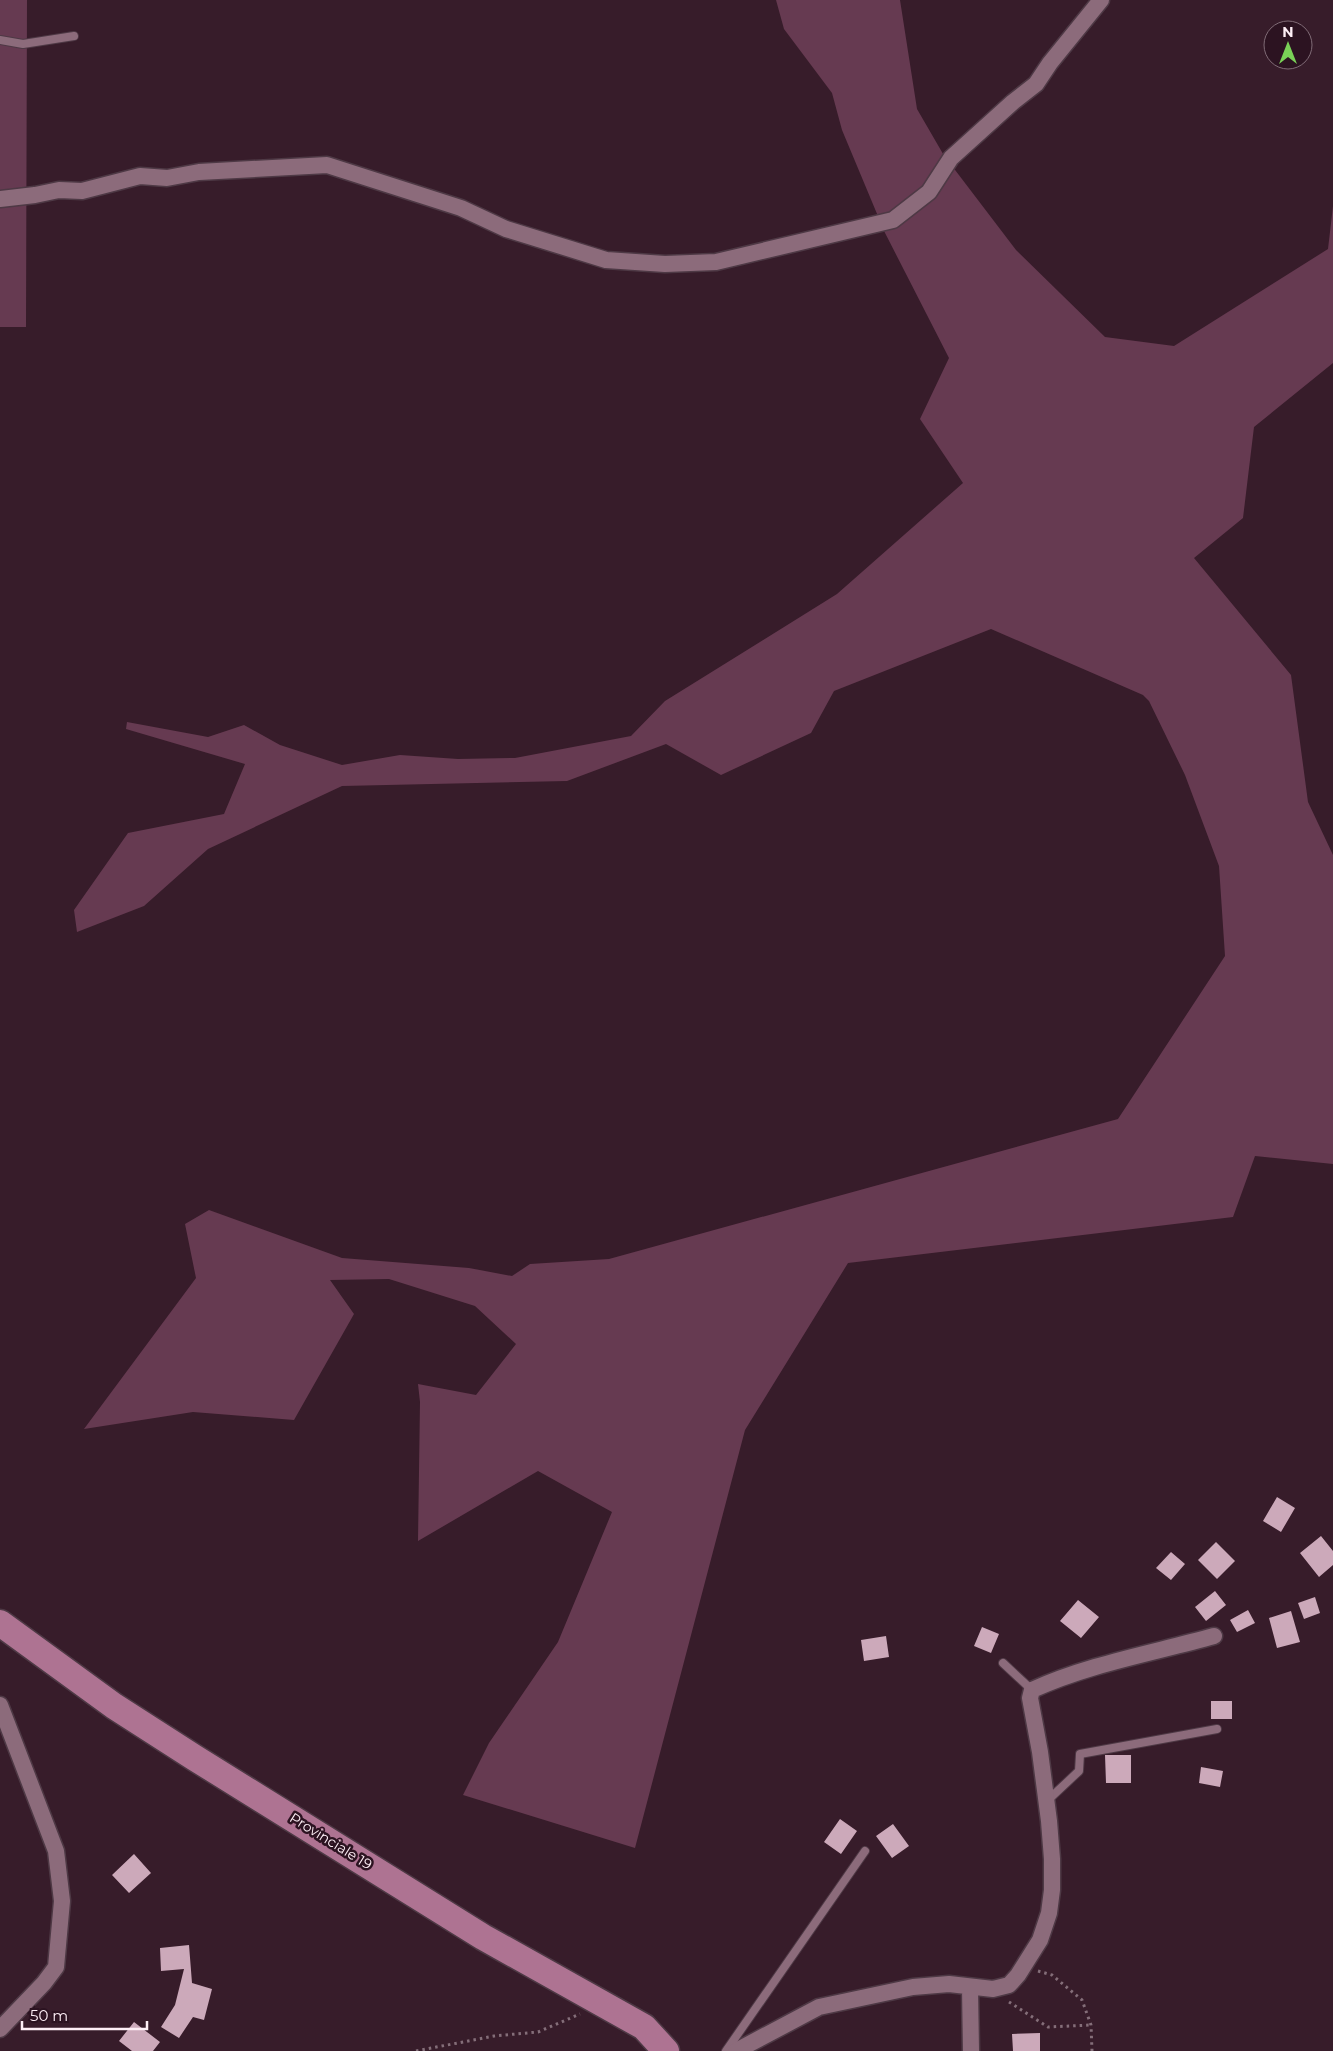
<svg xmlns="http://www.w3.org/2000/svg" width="1333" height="2051" font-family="Montserrat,sans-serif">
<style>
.green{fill:#663a51}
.building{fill:#cca9ba}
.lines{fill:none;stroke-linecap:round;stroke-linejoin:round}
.service-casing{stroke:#4e3945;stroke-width:10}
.minor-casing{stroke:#4e3945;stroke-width:19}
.primary-casing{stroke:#4e3945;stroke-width:29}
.path{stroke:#846e79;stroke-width:3;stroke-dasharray:2.5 4;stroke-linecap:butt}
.service{stroke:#8c6b7b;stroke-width:8}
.minor{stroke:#8c6b7b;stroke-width:16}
.primary{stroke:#ae7392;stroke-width:26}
.labels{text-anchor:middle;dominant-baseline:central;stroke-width:5;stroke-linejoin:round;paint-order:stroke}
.street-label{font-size:14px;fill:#feeff6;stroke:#2c1321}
</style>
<rect width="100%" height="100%" fill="#371c2a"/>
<path class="green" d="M0,0H27L26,327H0Z
M776,0H900L917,109L946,159L926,190L880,221L842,130L832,93L784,29Z
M949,162L1016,250L1105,337L1174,346L1328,249L1333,206V363L1254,427L1243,518L1194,558L1291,675L1308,802L1333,855V1164L1255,1156L1233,1217L848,1263L745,1430L635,1848L463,1795L489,1743L558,1642L612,1512L538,1471L418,1541L420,1402L418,1384L476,1395L516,1344L475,1306L389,1279L330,1280L354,1314L294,1420L193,1412L84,1429L196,1278L185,1224L209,1210L342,1258L469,1268L512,1276L530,1264L609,1259L1118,1119L1225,956L1219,866L1185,775L1149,701L1143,695L991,629L834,691L811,733L721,775L666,744L567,781L342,786L208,849L144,906L77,932L74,910L128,833L224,814L245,764L126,729L127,722L208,737L244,725L280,745L342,765L400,755L458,759L515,758L631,736L665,701L837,594L963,483L920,419L949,358L883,229Z"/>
<path class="building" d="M1277,1497L1295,1508L1281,1532L1263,1521Z
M1321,1536L1333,1551V1565L1319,1577L1300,1553Z
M1216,1542L1235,1561L1217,1579L1198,1560Z
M1171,1552L1185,1564L1171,1580L1156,1568Z
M1215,1591L1226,1605L1206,1621L1195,1607Z
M1315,1597L1320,1613L1304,1619L1298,1603Z
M1078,1600L1099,1617L1081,1638L1060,1621Z
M1248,1610L1255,1623L1237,1632L1230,1620Z
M1291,1611L1300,1642L1277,1648L1269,1618Z
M982,1627L999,1634L991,1653L974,1646Z
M886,1636L889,1657L864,1661L861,1640Z
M1211,1701H1232V1719H1211Z
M1105,1755H1131V1783H1106Z
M1201,1767L1223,1771L1220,1787L1199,1783Z
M840,1819L857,1831L841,1854L824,1842Z
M893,1824L909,1846L892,1858L876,1836Z
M134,1854L151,1873L129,1893L112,1875Z
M189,1945L192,1983L212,1989L204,2020L193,2017L179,2038L161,2027L175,2005L184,1969L161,1971L160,1948Z
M134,2022L160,2042L153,2051H132L119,2041Z
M1040,2033V2051H1013L1012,2034Z"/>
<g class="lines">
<g class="service-casing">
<path id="service" d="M0,40L23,44L74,36
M1003,1663L1032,1690
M1048,1800L1079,1771L1080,1754L1217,1729
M726,2051L865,1851"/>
</g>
<g class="minor-casing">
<path id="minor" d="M0,199L35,195L59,190L82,191L140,176L167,178L199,172L327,165L461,208L506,229L606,260L665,264L716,262L893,220L929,192L951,158L1013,102L1036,84L1050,63L1101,0
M0,1705L56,1851L62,1901L56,1967L44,1983L0,2029
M970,1988L971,2051
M736,2051L819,2007L913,1987L949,1984L993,1989L1009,1985L1018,1975L1040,1940L1049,1913L1052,1890V1859L1049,1821L1040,1752L1030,1698L1032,1690C1089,1664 1153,1653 1214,1636"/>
</g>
<g class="primary-casing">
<path id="primary" d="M0,1623L114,1706L195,1758L483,1937L644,2027L666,2051"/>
</g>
<path class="path" d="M1038,1971L1052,1975L1082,2000L1091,2025L1092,2051
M1009,2002L1048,2027L1091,2025
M416,2051L494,2036L538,2032L580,2014"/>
<use href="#service" class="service"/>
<use href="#minor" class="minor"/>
<use href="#primary" class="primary"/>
</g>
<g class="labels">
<g class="street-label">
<text transform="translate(331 1841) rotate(32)">Provinciale 19</text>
</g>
</g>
<g transform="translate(1288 45)"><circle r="24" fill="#2c1321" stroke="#806b76"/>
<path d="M0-4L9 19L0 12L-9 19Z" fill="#7ad157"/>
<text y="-8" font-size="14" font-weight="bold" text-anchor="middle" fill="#feeff6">N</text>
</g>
<path d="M22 2021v8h125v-8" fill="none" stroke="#feeff6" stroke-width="2.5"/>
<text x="30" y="2021" font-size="15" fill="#feeff6" stroke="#2c1321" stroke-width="4" paint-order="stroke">50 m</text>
</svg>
